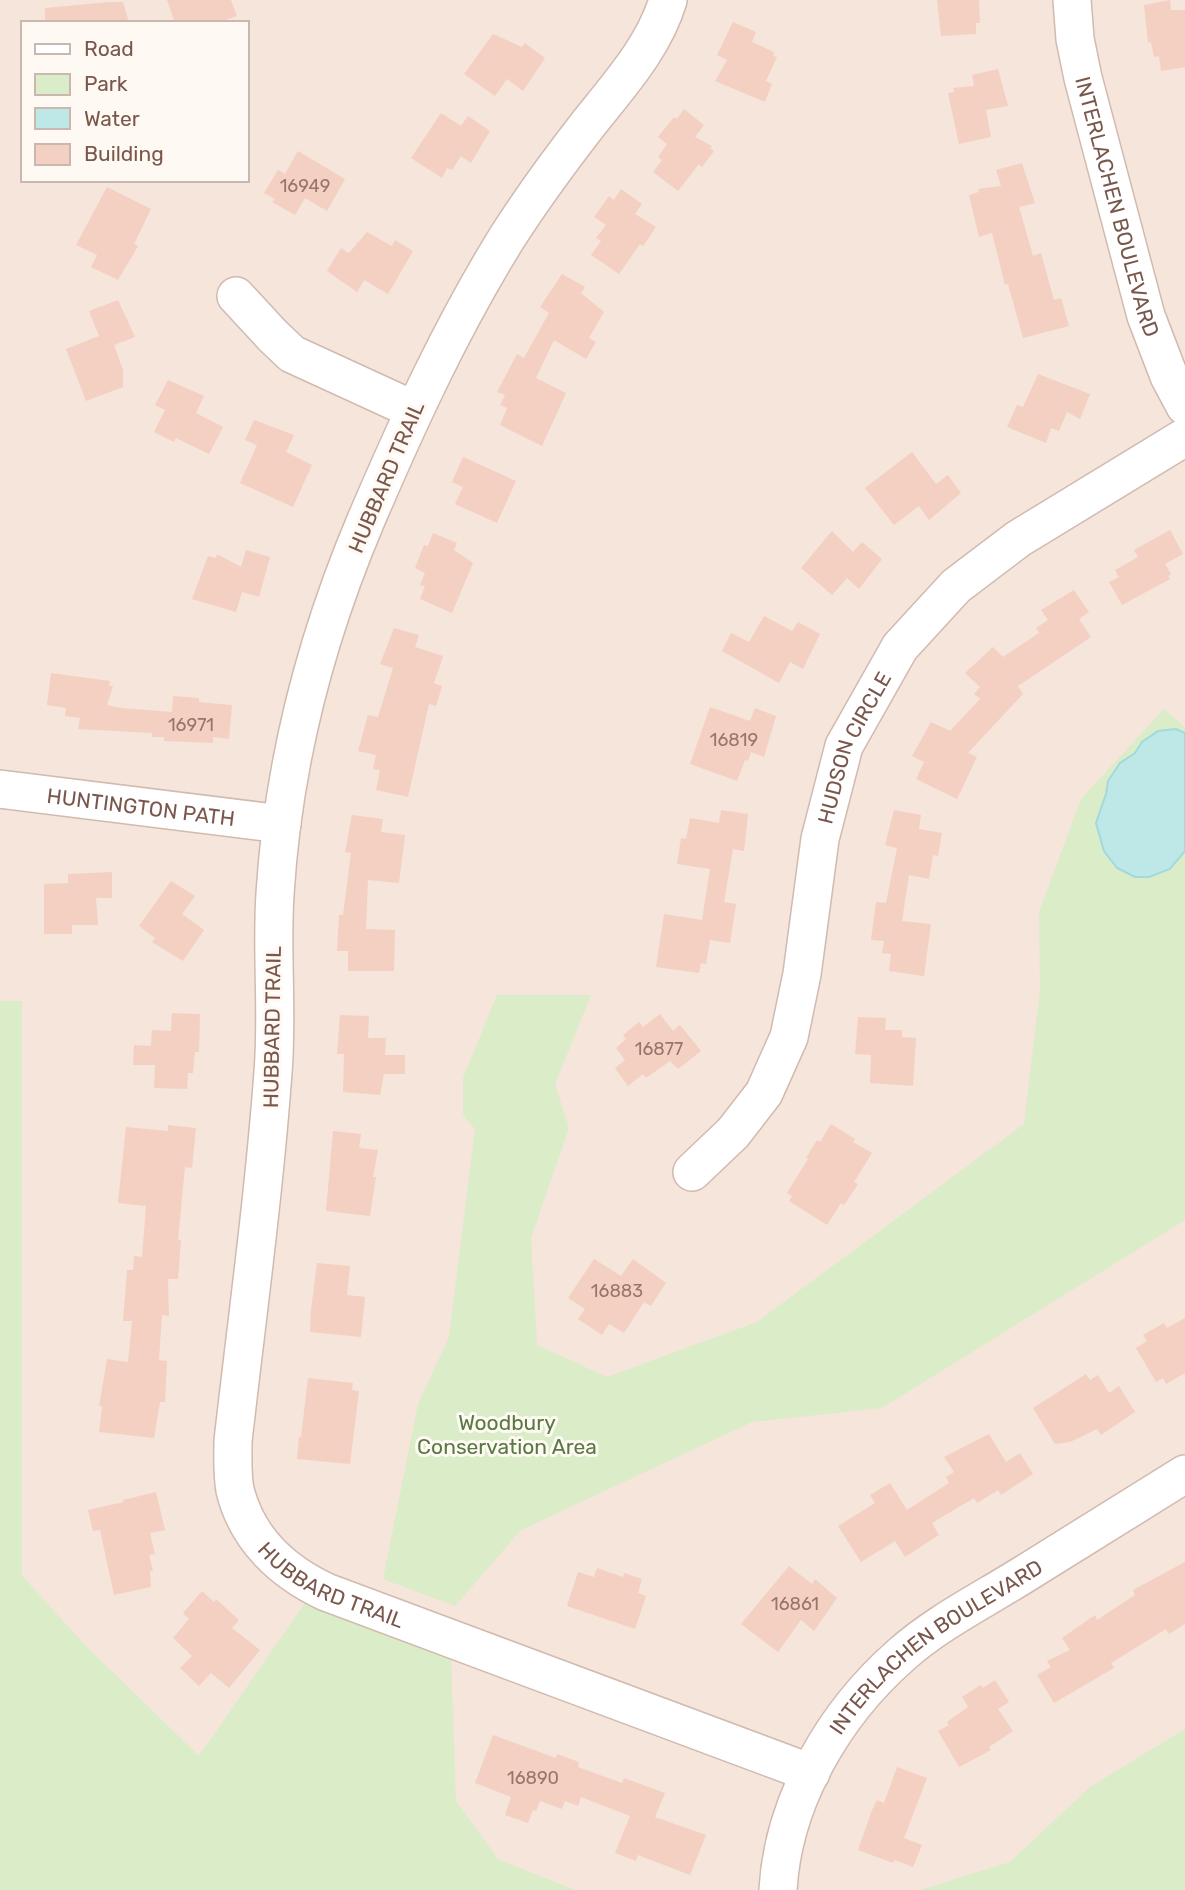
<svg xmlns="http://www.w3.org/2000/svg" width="1185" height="1890" font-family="Rubik,sans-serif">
  <rect width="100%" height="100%" fill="#fdf4ec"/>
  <path fill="#f5e5da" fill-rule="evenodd" d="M0,0h1185v1890h-1163v-889h-22zM23,23h224v157h-224z"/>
  <g fill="#dbecc8">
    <path d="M1164,709l21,18v493l-303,188 -130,14 -231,108 -66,76 -72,-27 35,-175 31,-67 26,-208 -12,-14v-37l34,-83h94l-36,89 14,44 -38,110 6,107 70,32 150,-55 267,-198 16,-135 -1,-77 42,-113z"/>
    <path d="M0,1001h22v575l64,70 113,110 108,-156 144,59 5,142 42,58 77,31h-575z"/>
    <path d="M1185,1729v161h-265l90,-28 80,-75z"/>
  </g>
  <path fill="#bee8e8" stroke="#a4d9db" stroke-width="2" d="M1176,729l9,4v118l-15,18 -21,8h-14l-18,-9 -13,-17 -8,-28 10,-29 2,-13 12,-18 15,-10 7,-11 16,-11z"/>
  <g fill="#f4d0c2">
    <path d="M167,0h64l6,16 -19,7h-43z"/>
    <path d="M937,0h42l1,23h-4v11l-35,2z"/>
    <path d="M1170,0l1,10h14v57l-24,4 -2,-15 -5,1 -3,-15 -3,1 -4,-38z"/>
    <path d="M110,2h13l6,21h-84v-15z"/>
    <path d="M733,22l23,10 -4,10 22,10 -1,4 4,1 -11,24 6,3 -7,18 -50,-21 12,-21 -10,-5z"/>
    <path d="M493,34l29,13 3,-4 20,15 -22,33 -16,-12 -12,17 -31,-22z"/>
    <path d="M998,69l10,37 -22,4 5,27 -32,7 -11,-51 6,-1 -1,-4 21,-2 -2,-11z"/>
    <path d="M684,109l20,16 -9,12 17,9 -2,2 4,3 -12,16 -3,-3 -21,27 -25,-19 9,-12 -4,-3 9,-13 -9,-7 16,-20 3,2z"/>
    <path d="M441,113l20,13 7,-10 22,15 -19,32 -10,-7 -9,14 -5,-2 -5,10 -31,-20z"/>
    <path d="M298,151l47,28 -18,32 -22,-13 -10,17 -23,-13 3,-3 -11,-6 14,-23 7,4z"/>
    <path d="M1022,163l13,40 -16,4 14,49 8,-3 13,47 7,-2 8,28 -46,12 -15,-54 -3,1 -13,-52 -13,4 -10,-42 10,-3 -1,-3 23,-3 -5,-16z"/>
    <path d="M107,187l44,22 -17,35 4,2 -20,34 -27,-13 6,-12 -21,-10z"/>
    <path d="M621,189l21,15 -7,10 21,13 -13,19 -3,-2 -21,30 -28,-19 10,-14 -5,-3 10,-13 -12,-8 15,-21 5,4z"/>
    <path d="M367,232l25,14 3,-6 18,11 -25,43 -24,-14 -7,12 -30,-21 14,-23 8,5z"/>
    <path d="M562,274l23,13 -4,6 23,19 -15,26 7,4 -10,17 -32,-19 -18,38 30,15 -24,53 -42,-21 7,-17 -7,-3 5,-10 -8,-3 20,-38 7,4 25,-45 -9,-6z"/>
    <path d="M118,300l17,37 -21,8 9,25v17l-37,14 -20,-52 33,-13 -10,-25z"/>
    <path d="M1038,374l52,20 -10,25 -13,-7 -8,19 -8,-3 -5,15 -39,-16 10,-22 6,2z"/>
    <path d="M168,380l36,16 -8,17 27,14 -14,27 -33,-16 -2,4 -20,-10 11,-22 -10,-5z"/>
    <path d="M254,420l40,15 -8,17 26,13 -19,42 -53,-24 17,-38 -12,-5z"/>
    <path d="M912,452l24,32 12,-9 13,18 -32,27 -10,-14 -25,19 -29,-37z"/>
    <path d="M463,457l53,24 -19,42 -42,-19 8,-17 -11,-5z"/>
    <path d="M1170,530l13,24 -18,10 6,10 -3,2 2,3 -48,26 -13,-23 10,-5 -4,-7 23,-13 -4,-7z"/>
    <path d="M832,531l21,21 9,-10 20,17 -23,30 -12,-11 -15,17 -31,-27z"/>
    <path d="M433,533l24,10 -3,7 19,13 -21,50 -32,-14 5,-13 -5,-1 5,-12 -10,-5 9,-23 4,1z"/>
    <path d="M246,550l24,7 -11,40 -17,-5 -6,20 -44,-13 16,-43 8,2 1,-4 24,13z"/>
    <path d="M1074,590l15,22 -10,7 12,18 -73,49 5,8 -55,59 9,4 -20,42 -41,-20 8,-17 -12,-6 19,-34 19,9 30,-32 -6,-5 6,-7 -15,-14 28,-26 10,10 36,-24 -3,-5 12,-8 -7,-10z"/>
    <path d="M764,616l28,15 6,-9 22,12 -17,35 -13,-7 -11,21 -57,-32 9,-18 18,9z"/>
    <path d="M394,628l25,7 -4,12 28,9 -9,27 8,3 -6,20 -7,-2 -21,93 -32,-7 4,-20 -7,-1 3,-14 -18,-4 10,-36 10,2 15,-49 -13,-4z"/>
    <path d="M51,673l59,8 -1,5h4l-6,19 14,3 51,4 1,-16 26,2v4l33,3 -3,34 -16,-2v6l-49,-2v-4h-12v-4l-74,-4 2,-11 -15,-2 1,-8 -19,-3z"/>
    <path d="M710,707l40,14 5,-13 21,8 -12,41 -13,-5 -3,9 -3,-1 -8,21 -47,-17z"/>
    <path d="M721,810l27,4 -4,37 -11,-2 -9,53 12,2 -6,39 -20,-3 -4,24 -5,-1 -2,10 -43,-6 8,-53 38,6 8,-51 -33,-5 4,-26 5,1 4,-21 29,5z"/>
    <path d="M894,810l27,5 -2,14 23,4 -4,23 -5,-1 -4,24 -20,-4 -7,46 29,3 -7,52 -35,-5 2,-17 -9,-1 2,-12 -13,-1 5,-38 10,1 11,-55 -12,-3z"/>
    <path d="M352,815l31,4 -2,13 24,3 -6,48 -31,-3 -2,49 29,1 -1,41h-46v-20h-11l2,-36h4l8,-62 -6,-1z"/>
    <path d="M112,872v26h-16l2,27h-26v9h-28v-50l24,-1v-9z"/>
    <path d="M171,881l24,15 -13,18 22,16 -21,31 -31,-19 3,-4 -16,-12z"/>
    <path d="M172,1013l28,1 -1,38h-4l-2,21h-5l-1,16 -33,-1 1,-23h-22l1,-20 17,1 1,-16 19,1z"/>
    <path d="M660,1014l13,17 7,-6 21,26 -23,18 -8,-8 -24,17 -3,-4 -15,12 -13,-18 10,-8 -9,-12 10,-9 -3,-4 16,-13 4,5z"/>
    <path d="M340,1015l29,1 -1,22h18l-1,17h20v19h-21l-4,21 -37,-3 1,-38h-7z"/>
    <path d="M858,1017l28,1 -1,12h17v7l14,1 -3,48 -43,-3 1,-28 -16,-1z"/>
    <path d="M831,1124l24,15 -2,3 19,11 -18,29 4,2 -14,21 -3,-2 -14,22 -38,-24 3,-5 -5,-3 21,-34 -2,-1 11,-18 3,2z"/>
    <path d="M168,1125l28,3 -4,40 -7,-1 -7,73h3l-3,39h-10l1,37 -7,-1 -3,45 8,1 -2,41h-5l-6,36 -55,-6 3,-26h-3l8,-47 21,3 4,-41h-9l4,-51h6l1,-14 8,1 4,-51 -28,-3 8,-76 42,4z"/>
    <path d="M333,1131l28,3 -2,14 19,2 -5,27h3l-6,39 -44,-5z"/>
    <path d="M594,1259l27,17 12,-17 33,24 -15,23 -7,-4 -20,31 -15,-9 -7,11 -24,-16 7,-10 -17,-11z"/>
    <path d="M317,1263l33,3 -3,29 18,2 -4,40 -51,-5 1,-22z"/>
    <path d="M1185,1318v55l-19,11 -3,-6 -7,4 -20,-34 11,-7 -4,-6 21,-12 3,5z"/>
    <path d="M1086,1374l4,6 8,-5 11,18 10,-7 16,26 -34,23 -4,-6 -27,13 -15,2 -22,-36z"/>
    <path d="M308,1378l45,5 -1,7 7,1 -9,73 -53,-5 2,-22h2z"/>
    <path d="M989,1434l17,28 14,-9 13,21 -32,21 -3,-5 -21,13 -3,-5 -42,25 7,12 -34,22 -10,-16 -34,21 -23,-36 37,-23 -5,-8 20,-12 17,27 42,-27 -3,-6 8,-5 -10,-15z"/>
    <path d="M156,1492l9,38 -15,3 5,21 -6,1 4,16h-3l1,16 -37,8 -14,-65 -7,1 -5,-21 36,-8 -1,-2z"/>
    <path d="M1185,1562v62l-16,10 -3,-5 -55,34 3,5 -60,35 -17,-28 14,-8 -4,-6 23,-11 -8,-12 33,-23 2,5 38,-25 -2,-5z"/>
    <path d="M789,1566l23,18 3,-5 22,19 -23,33 -13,-11 -23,32 -37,-28z"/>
    <path d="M597,1568l26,9 1,-4 18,6 -4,14 8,3 -11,33 -68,-23 11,-34 16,5z"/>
    <path d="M202,1591l12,11 2,-3 23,21 -7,8 28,22 -31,38 -18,-15 -12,13 -19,-18 12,-12 -19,-18 16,-19 -6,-6z"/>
    <path d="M995,1680l14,22 -11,7 15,22 -24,16 2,3 -32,17 -21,-36 11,-6 -2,-3 21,-15 -6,-10 19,-12 2,3z"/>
    <path d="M493,1735l63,23 1,-4 22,8 -1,5 44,16 2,-5 41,15 -10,24 51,18 -16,40 -52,-20 -2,6 -21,-8 15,-37 -49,-19 -3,9 -13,-5 -3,8 -22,-8 -4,10 -3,-1 -5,13 -23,-8 6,-18 -36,-14z"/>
    <path d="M897,1767l30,11 -23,60 18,7 -9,22 -18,-7 -2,3 -35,-13 14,-40 5,-10 7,3z"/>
  </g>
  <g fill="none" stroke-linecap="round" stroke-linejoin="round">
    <g stroke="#d1bab0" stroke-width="40">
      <g id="minor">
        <path id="s1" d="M668,0c-14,47 -49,85 -79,123 -28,36 -56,74 -81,113 -56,90 -100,186 -142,284 -50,118 -83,245 -91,374 -4,59 3,118 -2,178 -9,123 -26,246 -40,369 0,16 -1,34 2,49 12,49 48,82 91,102l485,181"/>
        <path id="s2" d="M1072,0l3,39 8,39 63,238 23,60 16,30"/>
        <path d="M236,296l37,40 19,18 122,56"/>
        <path id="s3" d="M0,789l282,35"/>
        <path id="s4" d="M692,1172l41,-39 31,-40 25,-56 13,-63 18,-135 24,-93 56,-99 56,-61 62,-47 167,-102"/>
        <path id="s5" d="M778,1890c5,-90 57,-177 123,-235 37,-33 84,-56 125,-82 53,-33 106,-66 159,-99"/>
      </g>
    </g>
    <use href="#minor" stroke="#fff" stroke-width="37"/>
  </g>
  <g text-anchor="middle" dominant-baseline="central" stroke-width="6" stroke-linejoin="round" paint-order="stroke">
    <g font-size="18" fill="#98756a">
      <text x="305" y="186">16949</text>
      <text x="191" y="725">16971</text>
      <text x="734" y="740">16819</text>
      <text x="659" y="1049">16877</text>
      <text x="617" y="1291">16883</text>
      <text x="795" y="1604">16861</text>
      <text x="533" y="1778">16890</text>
    </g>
    <g font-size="21" fill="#7a574c" stroke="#fff9f3">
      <text stroke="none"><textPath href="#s2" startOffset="212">INTERLACHEN BOULEVARD</textPath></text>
      <text transform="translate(386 477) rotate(-67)">HUBBARD TRAIL</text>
      <text stroke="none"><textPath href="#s4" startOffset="467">HUDSON CIRCLE</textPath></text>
      <text stroke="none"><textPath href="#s3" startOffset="142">HUNTINGTON PATH</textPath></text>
      <text transform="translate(272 1027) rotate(-89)">HUBBARD TRAIL</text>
      <text stroke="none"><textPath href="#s1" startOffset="1732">HUBBARD TRAIL</textPath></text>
      <text stroke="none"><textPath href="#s5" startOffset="304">INTERLACHEN BOULEVARD</textPath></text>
    </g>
    <g font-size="21" fill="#587a41" stroke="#fff9f3">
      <text x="507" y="1422">Woodbury<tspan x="507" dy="24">Conservation Area</tspan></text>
    </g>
  </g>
  <rect x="21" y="21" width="228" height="161" fill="#fff9f3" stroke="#cab8b0" stroke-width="2"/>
  <rect x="35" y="44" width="35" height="10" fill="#ffffff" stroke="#cab8b0" stroke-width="2"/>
  <text x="84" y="56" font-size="21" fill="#7a574c">Road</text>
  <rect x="35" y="74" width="35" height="21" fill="#dbecc8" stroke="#cab8b0" stroke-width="2"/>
  <text x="84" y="91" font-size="21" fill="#7a574c">Park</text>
  <rect x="35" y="108" width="35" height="21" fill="#bee8e8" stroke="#cab8b0" stroke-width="2"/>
  <text x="84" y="126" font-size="21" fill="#7a574c">Water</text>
  <rect x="35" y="144" width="35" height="21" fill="#f4d0c2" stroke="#cab8b0" stroke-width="2"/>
  <text x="84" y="161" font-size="21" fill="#7a574c">Building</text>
</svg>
